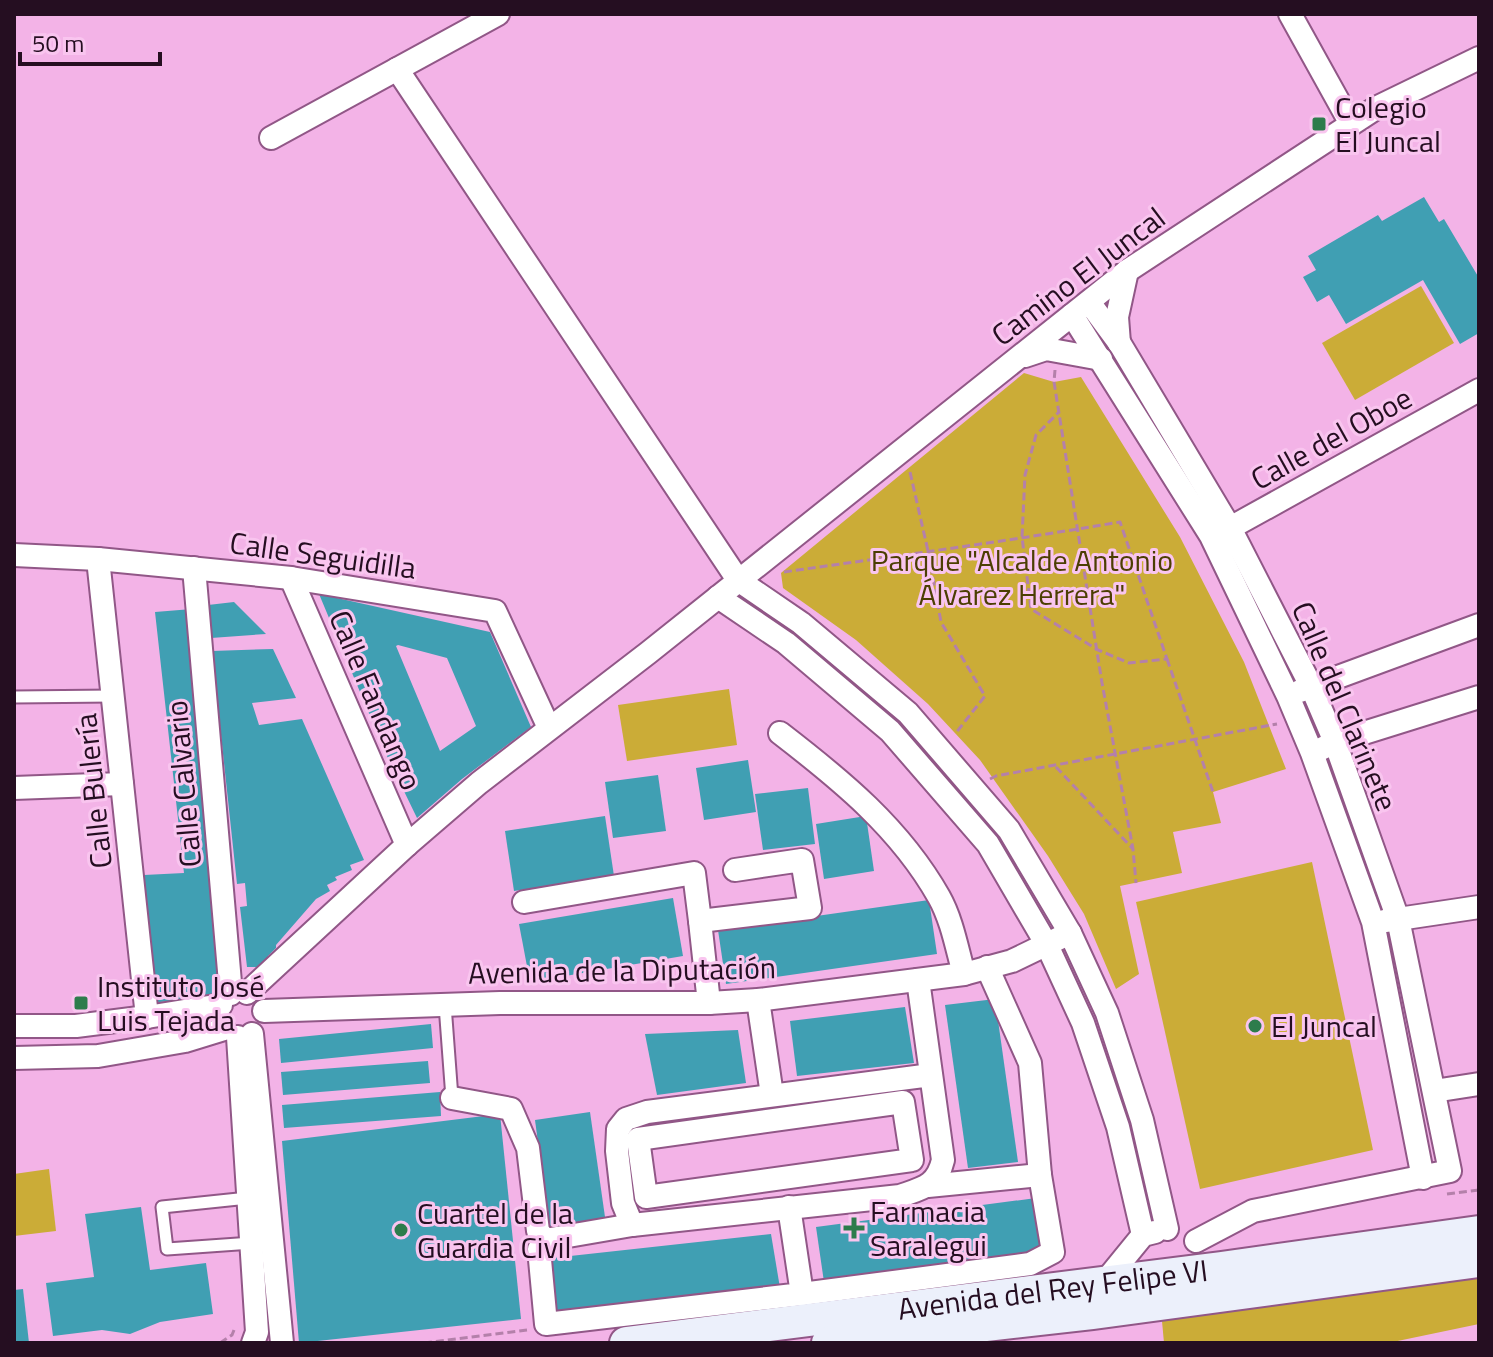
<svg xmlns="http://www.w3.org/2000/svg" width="1493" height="1357" font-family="'Titillium Web',sans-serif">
  <rect width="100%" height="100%" fill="#f3b3e7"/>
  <g fill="#cbac37">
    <path d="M1421,286l33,57 -99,57 -33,-57z"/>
    <path d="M1024,373l30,9 27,-5 99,160 64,125 42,107 -73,23 8,31 -48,9 9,41 -62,13 19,88 -23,15 -32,-75 -36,-58 -68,-96 -52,-56 -72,-64 -73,-52 -2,-15z"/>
    <path d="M729,689l8,56 -110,16 -9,-56z"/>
    <path d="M1312,862l61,288 -173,39 -64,-287z"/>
    <path d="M49,1169l7,62 -42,5v-62z"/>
    <path d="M1479,1276v48l-91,19h-224l-2,-22z"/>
  </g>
  <g fill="#409fb3" fill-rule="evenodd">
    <path d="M1424,197l15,25 5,-3 35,59v55l-19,11 -37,-64 -77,44 -17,-29 -12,7 -14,-25 13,-7 -8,-14 70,-41 4,6z"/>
    <path d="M319,594l171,38 41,95 -69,52 -45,39 -31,-64zM398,645l49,13 29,68 -36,25 -44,-105z"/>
    <path d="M234,602l32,32 -55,4 -3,-33z"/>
    <path d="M192,609l33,386 -74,8 -7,-128 40,-2 -29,-261z"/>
    <path d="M273,649l23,49 -44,5 7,22 43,-6 62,141 -14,5 2,5 -17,7 2,3 -10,5 3,6 -14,8 -40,46v3l-8,8 -1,5h-4l-2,6h-14l-7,-60 7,-1 -2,-23 -8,1 -25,-233z"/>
    <path d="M748,760l8,52 -52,8 -8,-52z"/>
    <path d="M658,775l8,56 -53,7 -8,-56z"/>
    <path d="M808,788l7,56 -52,6 -8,-56z"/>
    <path d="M605,816l9,60 -100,15 -9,-60z"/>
    <path d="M866,816l8,55 -50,8 -8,-55z"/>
    <path d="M673,898l10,58 -153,26 -11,-58z"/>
    <path d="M929,900l8,54 -211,30 -8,-54z"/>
    <path d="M995,999l23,163 -50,6 -23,-163z"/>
    <path d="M905,1007l9,56 -117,13 -7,-55z"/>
    <path d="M431,1024l2,24 -152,15 -2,-24z"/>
    <path d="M738,1030l8,53 -89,12 -12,-61z"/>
    <path d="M428,1061l2,22 -147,12 -2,-23z"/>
    <path d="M440,1092l1,24 -157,12 -2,-23z"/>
    <path d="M590,1112l16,112 -56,9 -15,-113z"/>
    <path d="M500,1114l21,205 -222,24 -17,-202z"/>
    <path d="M1036,1198l8,57 -220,27 -8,-55z"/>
    <path d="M141,1207l9,63 56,-7 7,51 -53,8 -30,12 -28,-4 -49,6 -7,-53 48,-6 -9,-63z"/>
    <path d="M771,1234l9,54 -223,27 -5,-57z"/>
    <path d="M23,1289l6,54h-15v-53z"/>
  </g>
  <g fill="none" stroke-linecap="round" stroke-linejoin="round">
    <g stroke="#915787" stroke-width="15">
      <g id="lane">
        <path d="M14,697l99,-1"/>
        <path d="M445,1005l7,93"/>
        <path d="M248,1198l-86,9 5,42 85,-6"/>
      </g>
    </g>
    <g stroke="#915787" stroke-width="26">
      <g id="street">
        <path d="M1290,14l61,110"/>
        <path d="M397,69l341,511 63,43 107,90 101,117 61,103 37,80 35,107 25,109"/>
        <path d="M271,138l227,-124"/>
        <path d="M1089,302l31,42 110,184 81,158 24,56 63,177 52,252 -197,40 -57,30"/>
        <path d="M1072,315l139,221 77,160 24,57 61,169 50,256"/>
        <path d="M1119,343l-2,-26 10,-46"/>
        <path d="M1025,356l21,-7 55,10"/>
        <path d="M1217,533l13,-5 249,-138"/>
        <path d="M14,555l84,4 193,19 204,33 54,117"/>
        <path d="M98,559l49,458"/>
        <path d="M194,568l37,426"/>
        <path d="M291,578l116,267"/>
        <path d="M718,597l68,46 104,88 98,113 59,101 36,78 35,104 25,108"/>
        <path d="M1300,691l179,-66"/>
        <path d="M780,733c61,47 120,95 159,164 13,23 18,52 25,77"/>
        <path d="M1321,749l14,-7 144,-45"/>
        <path d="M14,788l108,-4"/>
        <path d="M524,902l170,-29 6,48"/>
        <path d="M1385,921l94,-14"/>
        <path d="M918,980l25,180c-6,26 -20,28 -43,36l-268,29 -9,-22 -6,-52 1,-22 8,-10 21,-7 284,-37"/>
        <path d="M247,993l160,-148 72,-62 169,-130 479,-382 249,-163 103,-50"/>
        <path d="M758,1000l14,95"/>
        <path d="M709,1003l-9,-82 110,-13 -8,-48 -67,10"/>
        <path d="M264,1011l236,-8h209l49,-3 206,-26 48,-13 58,-28"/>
        <path d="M14,1026h62l71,-9 74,-12"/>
        <path d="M252,1034l30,309"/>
        <path d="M238,1037l19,295 -4,11"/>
        <path d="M14,1058l84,-2 87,-15 39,-12"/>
        <path d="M1434,1091l45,-7"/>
        <path d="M452,1098l59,11 17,39 10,83 7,9 87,-15"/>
        <path d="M903,1102l9,58 -266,37 -8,-58z"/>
        <path d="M928,1186l112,-11"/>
        <path d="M545,1240l-6,9 7,75 256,-30 -13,-87"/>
        <path d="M1103,1284l40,-49 12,-3"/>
        <path d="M802,1294l228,-30 23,-12 -13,-77 -10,-112 -43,-96"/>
      </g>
    </g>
    <g stroke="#915787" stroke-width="36">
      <g id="secondary">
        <path id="s1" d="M626,1343l595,-75 258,-36"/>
        <path d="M828,1343l264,-30 387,-52"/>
      </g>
    </g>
    <g stroke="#b480aa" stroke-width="3" stroke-dasharray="8 4" stroke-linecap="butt">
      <path d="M1055,370l-1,12 48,301 31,166 3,34"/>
      <path d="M910,472l18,79 13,71 44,74 -30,38"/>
      <path d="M784,572c112,-16 225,-31 336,-50l47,137 -38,4 -31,-13 -67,-41 -9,-72 3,-62 11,-40 23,-23"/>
      <path d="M1167,659l46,133"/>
      <path d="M1056,767l77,82"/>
      <path d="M990,779l6,-3 281,-52"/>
      <path d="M1447,1194l32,-4"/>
      <path d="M220,1343l12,-8 2,-5"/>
      <path d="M424,1343l103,-13"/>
    </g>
    <use href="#lane" stroke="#fff" stroke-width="11"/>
    <use href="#street" stroke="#fff" stroke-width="22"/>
    <use href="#secondary" stroke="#ecf0fb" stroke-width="32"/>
  </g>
  <g fill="#2d7c4c" stroke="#f9c5ef" stroke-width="3">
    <rect x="1311" y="116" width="16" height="16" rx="4"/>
    <rect x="73" y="995" width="16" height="16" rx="4"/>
    <circle cx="1255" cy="1026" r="8"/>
    <path d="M850 1216h8v8h8v8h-8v8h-8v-8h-8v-8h8z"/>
    <circle cx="401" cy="1230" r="8"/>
  </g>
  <g text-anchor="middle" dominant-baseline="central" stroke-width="6" stroke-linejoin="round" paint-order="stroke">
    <g font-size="30" fill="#250e21" stroke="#f9c5ef" text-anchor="start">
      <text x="1335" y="107">Colegio<tspan x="1335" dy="34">El Juncal</tspan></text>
      <text x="97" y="986">Instituto José<tspan x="97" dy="34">Luis Tejada</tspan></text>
      <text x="1271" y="1026">El Juncal</text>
      <text x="870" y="1211">Farmacia<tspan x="870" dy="34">Saralegui</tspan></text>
      <text x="417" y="1213">Cuartel de la<tspan x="417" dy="34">Guardia Civil</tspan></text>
    </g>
    <g font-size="30" fill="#250e21" stroke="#f9c5ef">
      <text transform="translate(1078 276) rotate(-37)">Camino El Juncal</text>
      <text transform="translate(1331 438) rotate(-29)">Calle del Oboe</text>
      <text transform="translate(323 555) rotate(8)">Calle Seguidilla</text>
      <text transform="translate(376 700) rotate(67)">Calle Fandango</text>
      <text transform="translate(1345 706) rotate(67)">Calle del Clarinete</text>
      <text transform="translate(183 784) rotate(-95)">Calle Calvario</text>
      <text transform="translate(93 791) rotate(-96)">Calle Bulería</text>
      <text transform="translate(622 970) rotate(-1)">Avenida de la Diputación</text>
      <text stroke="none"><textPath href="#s1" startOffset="430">Avenida del Rey Felipe VI</textPath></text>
    </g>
    <g font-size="30" fill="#4c3e02" stroke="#f9c5ef">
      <text x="1022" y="560">Parque "Alcalde Antonio<tspan x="1022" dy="34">Álvarez Herrera"</tspan></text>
    </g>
  </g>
  <rect width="1493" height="1357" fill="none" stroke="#250e21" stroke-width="32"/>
  <path d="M20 52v12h140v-12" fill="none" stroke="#250e21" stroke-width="4"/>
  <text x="32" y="52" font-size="24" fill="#250e21" stroke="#f9c5ef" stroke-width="6" paint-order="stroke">50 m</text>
</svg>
